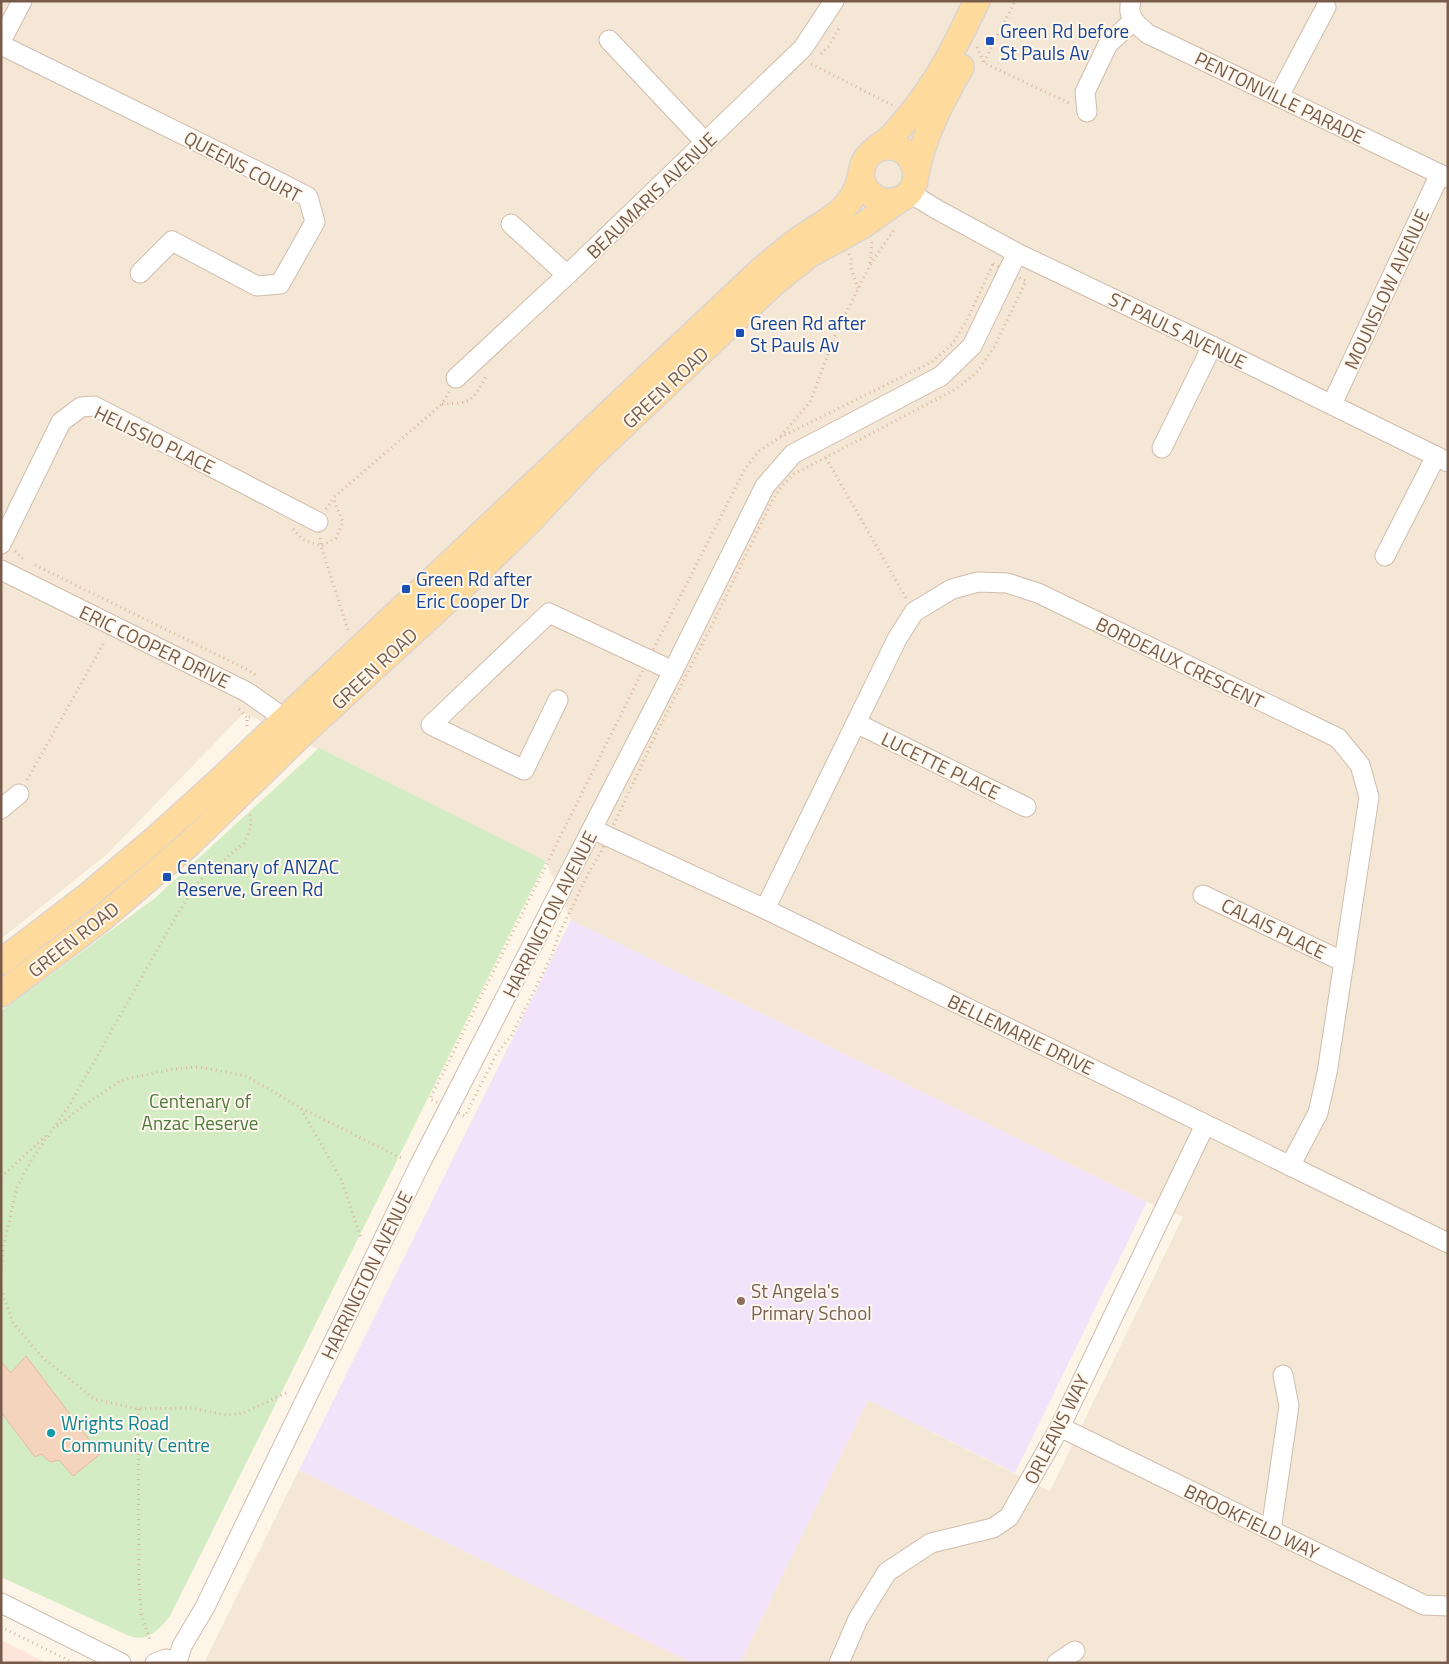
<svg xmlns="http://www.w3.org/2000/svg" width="1449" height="1664" font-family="'Titillium Web',sans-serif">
  <rect width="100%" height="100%" fill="#fdf5e7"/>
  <g fill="#f5e7d5">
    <path d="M1,1h1447v1662h-708l128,-263 182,91 133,-274 -36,-15 -576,-282 -25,-59 -302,-148 -138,142 -105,84z"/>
    <path d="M299,1470l393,193h-488z"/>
  </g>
  <path fill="#fee5da" d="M1,1640l46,23h-46z"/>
  <path fill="#f2e3fa" d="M571,920l576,282 -132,271 -147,-73 -128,263h-48l-393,-193z"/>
  <path fill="#d4ecc4" d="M319,748l227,113 -375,753c-6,10 -19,24 -32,24 -4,0 -8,-2 -12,-3l-126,-58v-566l154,-113z"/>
  <path fill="#f4d4bd" stroke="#e7ba9d" d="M26,1356l74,98 -27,22 -14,-16 -9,2 -9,-8 -6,3 -34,-45v-50l10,11z"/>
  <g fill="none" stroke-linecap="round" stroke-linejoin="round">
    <g stroke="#d0bcac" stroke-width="21">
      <g id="minor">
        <path d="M1131,1c-5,16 6,24 17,33l300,144"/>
        <path d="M609,40l96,102"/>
        <path d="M1,41l21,-40"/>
        <path d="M1,45l278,137 29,15 7,25 -35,62 -23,2 -85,-45 -32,32"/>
        <path d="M1279,96l47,-89"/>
        <path d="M1087,112l-2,-20 23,-48 24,-22"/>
        <path d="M910,193l26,16 81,44 195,93 236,116"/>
        <path d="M511,224l56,51"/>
        <path d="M456,378l111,-103 236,-227 31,-47"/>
        <path d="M1332,404l108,-230"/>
        <path d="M1162,448l50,-102"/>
        <path d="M1,544l60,-122 20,-15 13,-1 224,116"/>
        <path d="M1385,556l51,-100"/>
        <path d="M1,570l246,122 48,34"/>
        <path d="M558,700l-34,70 -93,-45 118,-112 124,58"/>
        <path d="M856,723l170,84"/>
        <path d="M1,809l18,-15"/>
        <path d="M592,829l173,80 683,334"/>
        <path d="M1203,895l141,67"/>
        <path d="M765,909l132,-270 17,-27 38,-23 26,-7 29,1 31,10 300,145 22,27 9,32 -42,276 -9,40 -28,53"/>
        <path d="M1060,1427l364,178 24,1"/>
        <path d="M1271,1530l18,-124 -6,-31"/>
        <path d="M1,1603l120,60"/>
        <path d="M177,1662l5,-16 23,-39 214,-441 254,-495 92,-185 28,-32 148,-78 31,-30 45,-93"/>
        <path d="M155,1663l11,-4 12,4"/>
        <path d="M839,1663l19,-44 29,-47 44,-29 62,-15 16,-11 51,-90 145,-302"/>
        <path d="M1057,1663l18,-12"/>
      </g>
    </g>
    <g stroke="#dcd4d0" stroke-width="28">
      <g id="major">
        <path d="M876,149c4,0 8,-2 11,-2 31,-3 40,46 10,53 -22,6 -41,-14 -34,-35 4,-14 23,-21 32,-32 15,-17 29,-35 41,-54 16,-25 28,-52 41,-78"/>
        <path d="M916,174c7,-39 26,-73 45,-107"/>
        <path d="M1,962l84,-64 69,-58 64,-58 543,-512c12,-10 24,-20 36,-29 28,-21 58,-29 64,-68"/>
        <path d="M1,994l99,-74 89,-76 114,-111 160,-147 65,-63 63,-67 183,-173 35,-28 53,-29 37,-26"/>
      </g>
    </g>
    <g stroke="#d9b7a0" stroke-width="3" stroke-dasharray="1 4" stroke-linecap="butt">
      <path d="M977,47l7,16 85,40"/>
      <path d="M821,54l8,-8 10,-18"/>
      <path d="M984,62l31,-61"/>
      <path d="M811,64l81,41"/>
      <path d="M849,254l2,5v9l7,20"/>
      <path d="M870,263l2,-21"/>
      <path d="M993,264l33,17 -32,66 -17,25 -21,17 -162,85 -13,13 -9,14 -62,128 -53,103 -56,120 -11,18 -31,64 -8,23 -25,50 -15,29 -14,17 -32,63 -35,-17 225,-453 90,-177 14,-18 20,-13 153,-76 21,-19 14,-23z"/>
      <path d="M442,404c32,-1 30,-3 45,-29"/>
      <path d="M781,436l29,-34 26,-69 34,-68 25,-37"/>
      <path d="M826,458l80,140"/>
      <path d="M326,509l7,-11 109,-94 7,-12"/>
      <path d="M293,529l9,10 19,7 15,-8 7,-16 -10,-24"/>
      <path d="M320,538l1,8 28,87"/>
      <path d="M15,551l9,9"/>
      <path d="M35,565l215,106 7,5"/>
      <path d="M239,709l8,9"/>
      <path d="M247,726v-8l6,-2"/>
      <path d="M27,780l78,-139"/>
      <path d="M301,1109l41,72 19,57"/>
      <path d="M57,1126l33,-25 32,-21 51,-11 26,-2 47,9 55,32 100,50"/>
      <path d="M1,1177l47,-43"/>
      <path d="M1,1271l3,-27 13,-57 15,-28 37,-53 109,-193 21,-32 45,-38 7,-17 -1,-13"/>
      <path d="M1,1289l12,34 28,33 53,43 44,10 54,-1 34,7 18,-2 44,-21"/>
      <path d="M138,1409l1,172 2,33 9,26"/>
      <path d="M1,1627l73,36"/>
    </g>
    <use href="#minor" stroke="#fff" stroke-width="19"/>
    <use href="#major" stroke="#fedb9d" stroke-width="25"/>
  </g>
  <g fill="#1a4fb4" stroke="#fff8ee" stroke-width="2">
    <rect x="985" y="36" width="10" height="10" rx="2.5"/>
    <rect x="735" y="328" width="10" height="10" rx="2.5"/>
    <rect x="401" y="584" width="10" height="10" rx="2.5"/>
    <rect x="162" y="872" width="10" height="10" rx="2.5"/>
  </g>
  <circle fill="#8d6e63" stroke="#fff8ee" stroke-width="2" cx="741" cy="1301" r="5"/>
  <circle fill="#0f9aa8" stroke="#fff8ee" stroke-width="2" cx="51" cy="1433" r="5"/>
  <g text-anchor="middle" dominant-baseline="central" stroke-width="4" stroke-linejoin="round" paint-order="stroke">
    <g font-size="19" fill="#164399" stroke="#fff8ee" text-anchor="start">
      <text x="1000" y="30">Green Rd before<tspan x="1000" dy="22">St Pauls Av</tspan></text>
      <text x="750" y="322">Green Rd after<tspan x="750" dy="22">St Pauls Av</tspan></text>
      <text x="416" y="578">Green Rd after<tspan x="416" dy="22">Eric Cooper Dr</tspan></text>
      <text x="177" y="866">Centenary of ANZAC<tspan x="177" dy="22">Reserve, Green Rd</tspan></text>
    </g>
    <g font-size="19" fill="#785b4a" stroke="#fff8ee">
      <text transform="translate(1280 97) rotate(26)">PENTONVILLE PARADE</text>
      <text transform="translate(243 166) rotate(28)">QUEENS COURT</text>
      <text transform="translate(651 195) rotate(-44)">BEAUMARIS AVENUE</text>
      <text transform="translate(1386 289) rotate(-65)">MOUNSLOW AVENUE</text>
      <text transform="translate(1178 330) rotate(26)">ST PAULS AVENUE</text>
      <text transform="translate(665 387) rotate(-43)">GREEN ROAD</text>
      <text transform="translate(155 439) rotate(26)">HELISSIO PLACE</text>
      <text transform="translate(155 646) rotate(26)">ERIC COOPER DRIVE</text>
      <text transform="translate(1180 662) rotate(26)">BORDEAUX CRESCENT</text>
      <text transform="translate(374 668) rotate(-43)">GREEN ROAD</text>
      <text transform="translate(941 765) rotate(26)">LUCETTE PLACE</text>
      <text transform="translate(549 914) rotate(-63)">HARRINGTON AVENUE</text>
      <text transform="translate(1274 928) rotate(26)">CALAIS PLACE</text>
      <text transform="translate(73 939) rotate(-38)">GREEN ROAD</text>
      <text transform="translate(1021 1034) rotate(26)">BELLEMARIE DRIVE</text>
      <text transform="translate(366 1275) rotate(-64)">HARRINGTON AVENUE</text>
      <text transform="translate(1056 1429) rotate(-63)">ORLEANS WAY</text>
      <text transform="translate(1252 1521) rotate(26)">BROOKFIELD WAY</text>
    </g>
    <g font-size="19" fill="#4f793e" stroke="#fff8ee">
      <text x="200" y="1100">Centenary of<tspan x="200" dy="22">Anzac Reserve</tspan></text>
    </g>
    <g font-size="19" fill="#785e54" stroke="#fff8ee" text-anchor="start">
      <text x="751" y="1290">St Angela's<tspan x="751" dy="22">Primary School</tspan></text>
    </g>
    <g font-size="19" fill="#0d838f" stroke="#fff8ee" text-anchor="start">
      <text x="61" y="1422">Wrights Road<tspan x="61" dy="22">Community Centre</tspan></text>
    </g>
  </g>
  <rect width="1449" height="1664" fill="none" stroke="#785b4a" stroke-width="5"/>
</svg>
